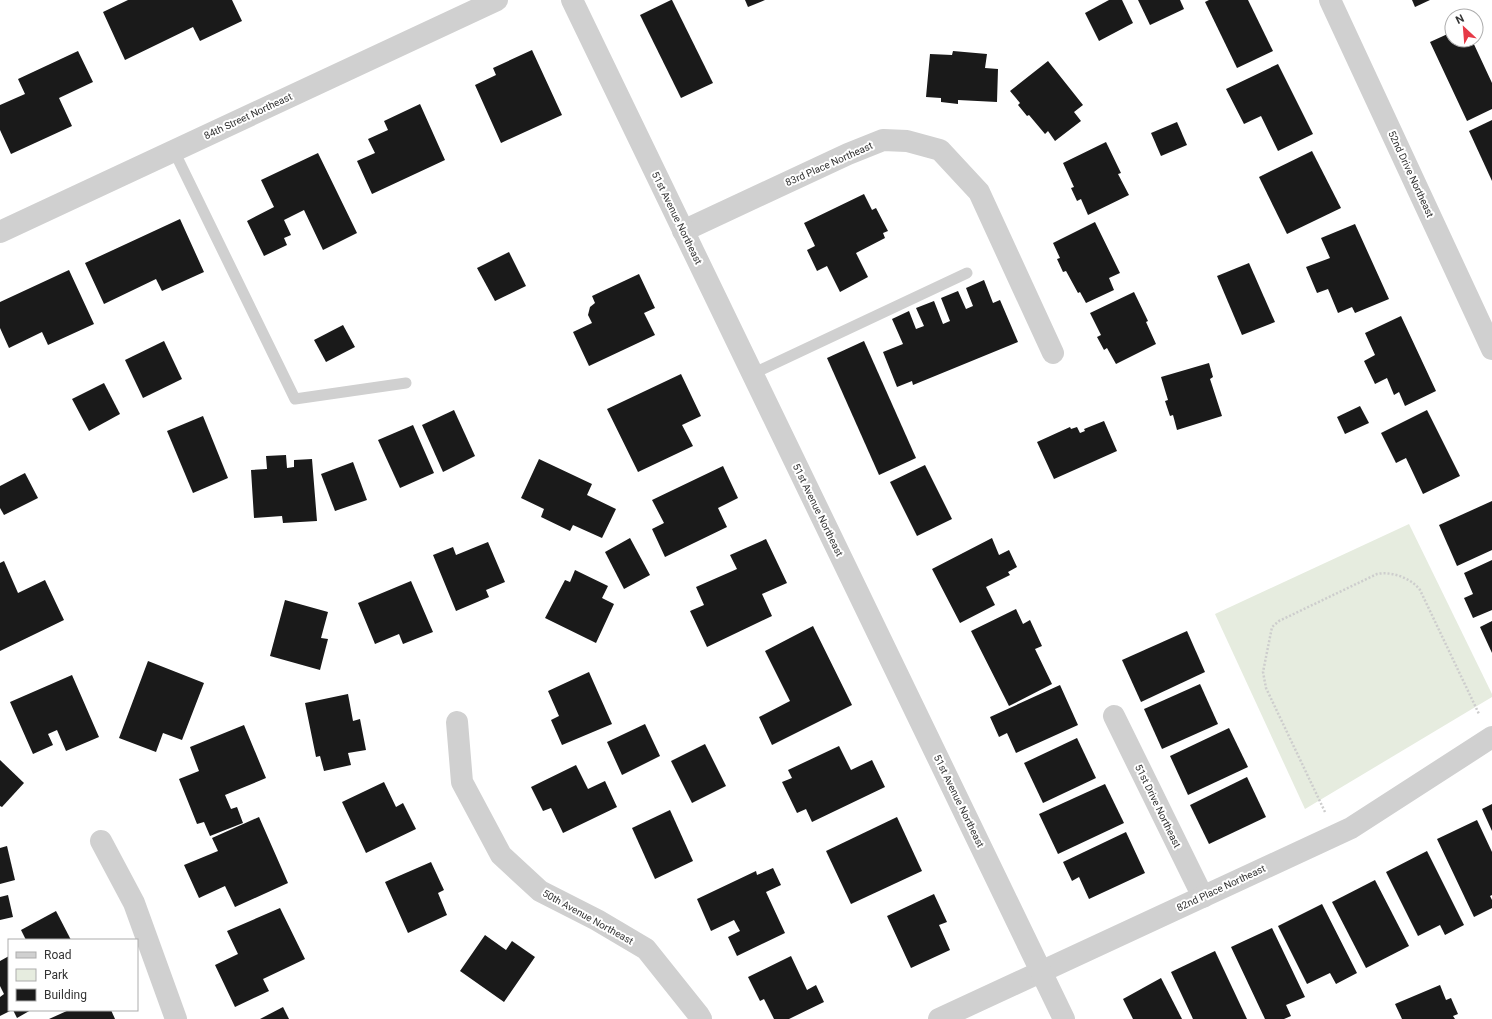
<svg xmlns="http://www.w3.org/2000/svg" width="1492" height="1019" font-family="Roboto,sans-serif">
  <rect width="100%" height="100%" fill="#fff"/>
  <path fill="#e6ecdf" d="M1409,524l83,170v3l-187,112 -90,-195z"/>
  <g fill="#1a1a1a">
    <path d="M128,0h104l10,21 -42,20 -7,-14 -68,33 -22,-48z"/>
    <path d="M671,0h1l41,83 -32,15 -41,-83z"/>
    <path d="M745,0h20l-17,7z"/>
    <path d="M1109,0h13l11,23 -34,18 -14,-28z"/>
    <path d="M1138,0h42l4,9 -34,16z"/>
    <path d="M1209,0h39l25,51 -36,17 -32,-66z"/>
    <path d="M1412,0h18l-15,7z"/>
    <path d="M1452,32v8h20l20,43v26l-25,12 -37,-79z"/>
    <path d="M532,50l30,65 -61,28 -26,-58 21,-10 -3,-7z"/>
    <path d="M78,51l15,31 -34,16 13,28 -61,28 -11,-24v-25l25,-11 -7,-15z"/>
    <path d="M953,51l34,3 -2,14 13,1 -1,33 -39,-2v4l-17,-2v-4l-15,-1 4,-43 22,1z"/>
    <path d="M1048,61l35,44 -9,7 7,9 -26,20 -7,-10 -3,3 -16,-19 -2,1 -9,-11 2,-2 -10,-12z"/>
    <path d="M1278,64l35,70 -35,17 -17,-35 -17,8 -18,-35z"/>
    <path d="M420,104l25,56 -73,34 -15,-33 18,-8 -7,-14 20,-9 -4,-9z"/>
    <path d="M1492,120v61l-23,-50z"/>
    <path d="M1177,122l10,23 -26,11 -10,-23z"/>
    <path d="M1106,142l15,31 -3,1 11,21 -41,20 -7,-16 -4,2 -6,-13 3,-1 -11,-24z"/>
    <path d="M1312,151l29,57 -54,26 -28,-57z"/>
    <path d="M318,153l39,80 -34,17 -19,-40 -20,10 7,15 -7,3 3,7 -23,11 -17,-35 27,-14 -13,-27z"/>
    <path d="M864,194l8,16 4,-2 12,23 -5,2 2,5 -29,15 12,24 -28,15 -13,-26 -10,5 -10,-21 8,-4 -11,-23z"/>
    <path d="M180,219l24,53 -42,19 -6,-12 -52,25 -19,-41z"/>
    <path d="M1095,222l25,51 -11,5 5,12 -28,13 -6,-11 -2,1 -12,-22 -3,1 -6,-13 3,-1 -7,-15z"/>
    <path d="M1355,224l34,75 -34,14 -3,-6 -14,6 -10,-24 -11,4 -11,-26 24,-9 -9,-20z"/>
    <path d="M509,252l17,34 -31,15 -18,-33z"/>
    <path d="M1249,263l26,59 -33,13 -25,-59z"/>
    <path d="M69,270l25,54 -46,21 -6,-13 -33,16 -9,-20v-26z"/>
    <path d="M639,274l16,34 -11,5 11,22 -66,31 -16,-34 19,-9 -4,-8 2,-8 5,-4 -3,-7z"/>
    <path d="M984,280l9,23 7,-3 18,42 -105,43 -1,-4 -15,6 -14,-35 20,-8 -11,-25 17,-8 7,18 8,-3 -8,-18 18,-7 9,23 7,-3 -9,-23 17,-7 8,18 7,-3 -7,-18z"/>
    <path d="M1134,292l14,29 -2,1 10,22 -40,20 -9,-16 -3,2 -7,-13 4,-2 -11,-22z"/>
    <path d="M1401,316l35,75 -31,15 -6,-14 -5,3 -7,-17 -12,6 -11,-23 11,-6 -10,-22z"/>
    <path d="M343,325l12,22 -29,15 -12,-22z"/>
    <path d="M164,341l18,38 -39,19 -18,-38z"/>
    <path d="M864,341l52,117 -37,17 -52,-117z"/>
    <path d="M1209,363l4,14 -3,2 12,37 -45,14 -4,-15 -3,1 -5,-15 3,-1 -7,-23z"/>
    <path d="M681,374l20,42 -19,9 11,21 -55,26 -31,-63z"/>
    <path d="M104,383l16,31 -31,17 -17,-32z"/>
    <path d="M1360,406l9,17 -24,11 -8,-17z"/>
    <path d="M454,410l21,46 -32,16 -21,-47z"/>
    <path d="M1427,410l33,66 -37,18 -17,-36 -10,5 -15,-30z"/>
    <path d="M203,416l25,62 -35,15 -26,-62z"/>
    <path d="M1104,421l13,30 -63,28 -17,-37 33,-15 1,2 6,-2 3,6 5,-2 -1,-2z"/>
    <path d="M413,425l21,48 -34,15 -22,-48z"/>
    <path d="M286,455l1,13 7,-1v-7l18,-1 5,62 -34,2 -1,-7 -28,2 -3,-48 16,-1 -1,-13z"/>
    <path d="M539,459l53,25 -5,11 29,14 -14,29 -29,-13 -3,6 -29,-14 3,-8 -23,-11z"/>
    <path d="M353,462l14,38 -32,11 -14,-37z"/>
    <path d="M925,465l27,54 -35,17 -27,-54z"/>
    <path d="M723,466l15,32 -20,10 9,19 -62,30 -13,-28 12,-6 -12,-23z"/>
    <path d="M25,473l13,25 -34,17 -4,-7v-22z"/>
    <path d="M1492,501v49l-35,16 -18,-41z"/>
    <path d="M630,538l20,37 -26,14 -19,-37z"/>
    <path d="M992,538l7,17 10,-5 8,17 -9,5 2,3 -24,12 9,18 -35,18 -28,-54z"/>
    <path d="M766,539l21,44 -25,11 10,22 -65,31 -17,-36 14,-6 -8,-18 41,-18 -7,-14z"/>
    <path d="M488,542l17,40 -19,8 3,7 -33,14 -23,-56 20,-8 3,8z"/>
    <path d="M1492,560v50l-19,8 -9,-20 9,-4 -9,-21z"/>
    <path d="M4,561l14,32 27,-13 19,40 -64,31v-88z"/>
    <path d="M575,570l33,16 -6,12 12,6 -18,39 -51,-25 20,-38 5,2z"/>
    <path d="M411,581l22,51 -30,12 -4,-10 -24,10 -17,-41z"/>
    <path d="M285,600l43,12 -7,26 7,1 -8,31 -50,-14z"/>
    <path d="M1016,609l7,15 7,-4 12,26 -7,3 17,35 -43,22 -38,-75z"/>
    <path d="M1492,621v32l-12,-26z"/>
    <path d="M813,626l39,79 -80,40 -13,-28 31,-16 -25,-50z"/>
    <path d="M1187,631l18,41 -64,30 -19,-42z"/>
    <path d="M148,661l56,22 -22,57 -19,-7 -7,19 -37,-14z"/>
    <path d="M589,672l23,52 -50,21 -11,-25 8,-4 -11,-25z"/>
    <path d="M72,675l27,62 -33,14 -9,-21 -9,4 5,11 -20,9 -23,-52z"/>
    <path d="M1200,684l18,40 -56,25 -18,-40z"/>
    <path d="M1060,685l18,40 -62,28 -9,-20 -8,4 -9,-20z"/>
    <path d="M348,694l5,27 7,-2 6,31 -18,3 3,12 -27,6 -4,-15 -4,1 -11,-54z"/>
    <path d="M645,724l15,32 -38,19 -15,-33z"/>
    <path d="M244,725l22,53 -41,17 6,14 6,-2 6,16 -33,13 -6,-14 -7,2 -18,-45 20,-8 -9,-24z"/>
    <path d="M1229,728l19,39 -60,28 -18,-39z"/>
    <path d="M1077,738l19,40 -53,25 -19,-40z"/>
    <path d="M705,744l21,42 -34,17 -21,-42z"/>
    <path d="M839,746l12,24 21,-10 13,27 -73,35 -6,-13 -9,4 -15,-31 10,-4 -4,-8z"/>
    <path d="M0,760l24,23 -22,24 -2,-1z"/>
    <path d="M576,765l12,24 17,-8 12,26 -54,26 -12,-25 -8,3 -12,-24z"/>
    <path d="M1247,777l19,40 -57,27 -19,-39z"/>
    <path d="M384,782l12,25 7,-4 13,26 -50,24 -24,-51z"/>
    <path d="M1105,784l19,39 -66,31 -19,-40z"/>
    <path d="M1492,804v27l-10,-22z"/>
    <path d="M670,810l23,51 -38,18 -23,-51z"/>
    <path d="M259,817l29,66 -53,24 -10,-21 -26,12 -15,-33 34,-14 -6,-13z"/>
    <path d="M897,817l25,54 -71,33 -25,-53z"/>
    <path d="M1477,820l15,32v43l-2,1 2,4v8l-18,9 -37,-78z"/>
    <path d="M1126,832l19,41 -56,26 -10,-22 -7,4 -9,-19z"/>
    <path d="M7,846l8,34 -15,4v-36z"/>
    <path d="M1427,851l37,74 -19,10 -5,-10 -22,11 -32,-64z"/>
    <path d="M431,862l13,28 -6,3 9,22 -39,18 -23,-51z"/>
    <path d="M773,868l8,17 -15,7 19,41 -48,23 -9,-19 12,-6 -6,-11 -23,11 -14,-32 59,-28 1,4z"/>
    <path d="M1375,880l34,66 -43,22 -34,-66z"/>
    <path d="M934,894l13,28 -8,3 11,25 -39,18 -24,-52z"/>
    <path d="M8,895l5,22 -13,3v-23z"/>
    <path d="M1322,904l35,69 -21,11 -6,-11 -23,11 -29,-58z"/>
    <path d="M280,908l25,51 -42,20 6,12 -34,16 -20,-42 23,-11 -11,-23z"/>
    <path d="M56,911l15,29h-45l-5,-10z"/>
    <path d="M1272,928l33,69 -19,8 5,11 -7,3h-19l-34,-72z"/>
    <path d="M485,935l21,15 6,-9 23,16 -31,45 -44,-31z"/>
    <path d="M1215,951l32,68h-54l-22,-47z"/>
    <path d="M9,956v54h3l-12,6v-19l4,-3 -4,-8v-25z"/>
    <path d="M791,956l16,34 9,-5 8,17 -35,17h-15l-10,-20 -4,2 -12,-24z"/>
    <path d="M1161,978l21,41h-49l-10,-20z"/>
    <path d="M1440,985l6,15 5,-2 7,16 -5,2 2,3h-53l-7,-15z"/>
    <path d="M283,1007l6,12h-29z"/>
    <path d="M13,1010h18l-14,8z"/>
    <path d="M69,1010h42l4,9h-66z"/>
  </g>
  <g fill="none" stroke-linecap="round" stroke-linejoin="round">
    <path stroke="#cdcdcd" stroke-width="2.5" stroke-dasharray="2 2" stroke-linecap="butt" d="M1325,812l-59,-124 -3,-16 9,-45 7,-6 98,-47c15,-3 34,4 43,16l59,124"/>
    <g stroke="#d0d0d0" stroke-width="11">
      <path d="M174,151l121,248 111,-16"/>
      <path d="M752,374l215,-101"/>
    </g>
    <g stroke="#d0d0d0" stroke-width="22">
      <path d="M1330,0l162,349"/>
      <path d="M683,231l165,-77 35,-14 24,1 33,9 39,42 74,161"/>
      <path d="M1114,716l89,181"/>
      <path d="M457,722l5,60 39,73 39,36 57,29 49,29 52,65 3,5"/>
      <path d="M101,841l33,62 42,116"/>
      <path d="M939,1019l412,-191 141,-91"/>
    </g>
    <g stroke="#d0d0d0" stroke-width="22">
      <path d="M572,0l492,1019"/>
      <path d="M0,232l497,-232"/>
    </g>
  </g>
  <g text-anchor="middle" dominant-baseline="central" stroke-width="4" stroke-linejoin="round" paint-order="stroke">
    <g font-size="10" fill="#333" stroke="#fff">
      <text transform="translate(248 116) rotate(-25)">84th Street Northeast</text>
      <text transform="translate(829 164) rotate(-24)">83rd Place Northeast</text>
      <text transform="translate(1411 174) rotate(65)">52nd Drive Northeast</text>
      <text transform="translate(677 218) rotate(64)">51st Avenue Northeast</text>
      <text transform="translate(818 510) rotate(64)">51st Avenue Northeast</text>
      <text transform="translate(959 801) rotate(64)">51st Avenue Northeast</text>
      <text transform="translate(1158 806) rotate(64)">51st Drive Northeast</text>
      <text transform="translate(1221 888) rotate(-25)">82nd Place Northeast</text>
      <text transform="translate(588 917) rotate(29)">50th Avenue Northeast</text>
    </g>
  </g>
  <rect x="8" y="939" width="130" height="72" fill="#ffffff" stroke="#adadad"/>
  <rect x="16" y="952" width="20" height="6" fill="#d0d0d0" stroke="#adadad"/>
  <text x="44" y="959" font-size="12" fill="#333333">Road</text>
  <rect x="16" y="969" width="20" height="12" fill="#e6ecdf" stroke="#adadad"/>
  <text x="44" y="979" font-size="12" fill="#333333">Park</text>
  <rect x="16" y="989" width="20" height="12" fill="#1a1a1a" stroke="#adadad"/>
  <text x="44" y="999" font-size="12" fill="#333333">Building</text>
  <g transform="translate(1464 28) rotate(334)"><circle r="19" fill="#ffffff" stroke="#adadad"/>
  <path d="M0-3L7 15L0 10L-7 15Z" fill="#e63946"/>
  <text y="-6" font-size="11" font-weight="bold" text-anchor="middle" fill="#333333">N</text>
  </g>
</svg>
